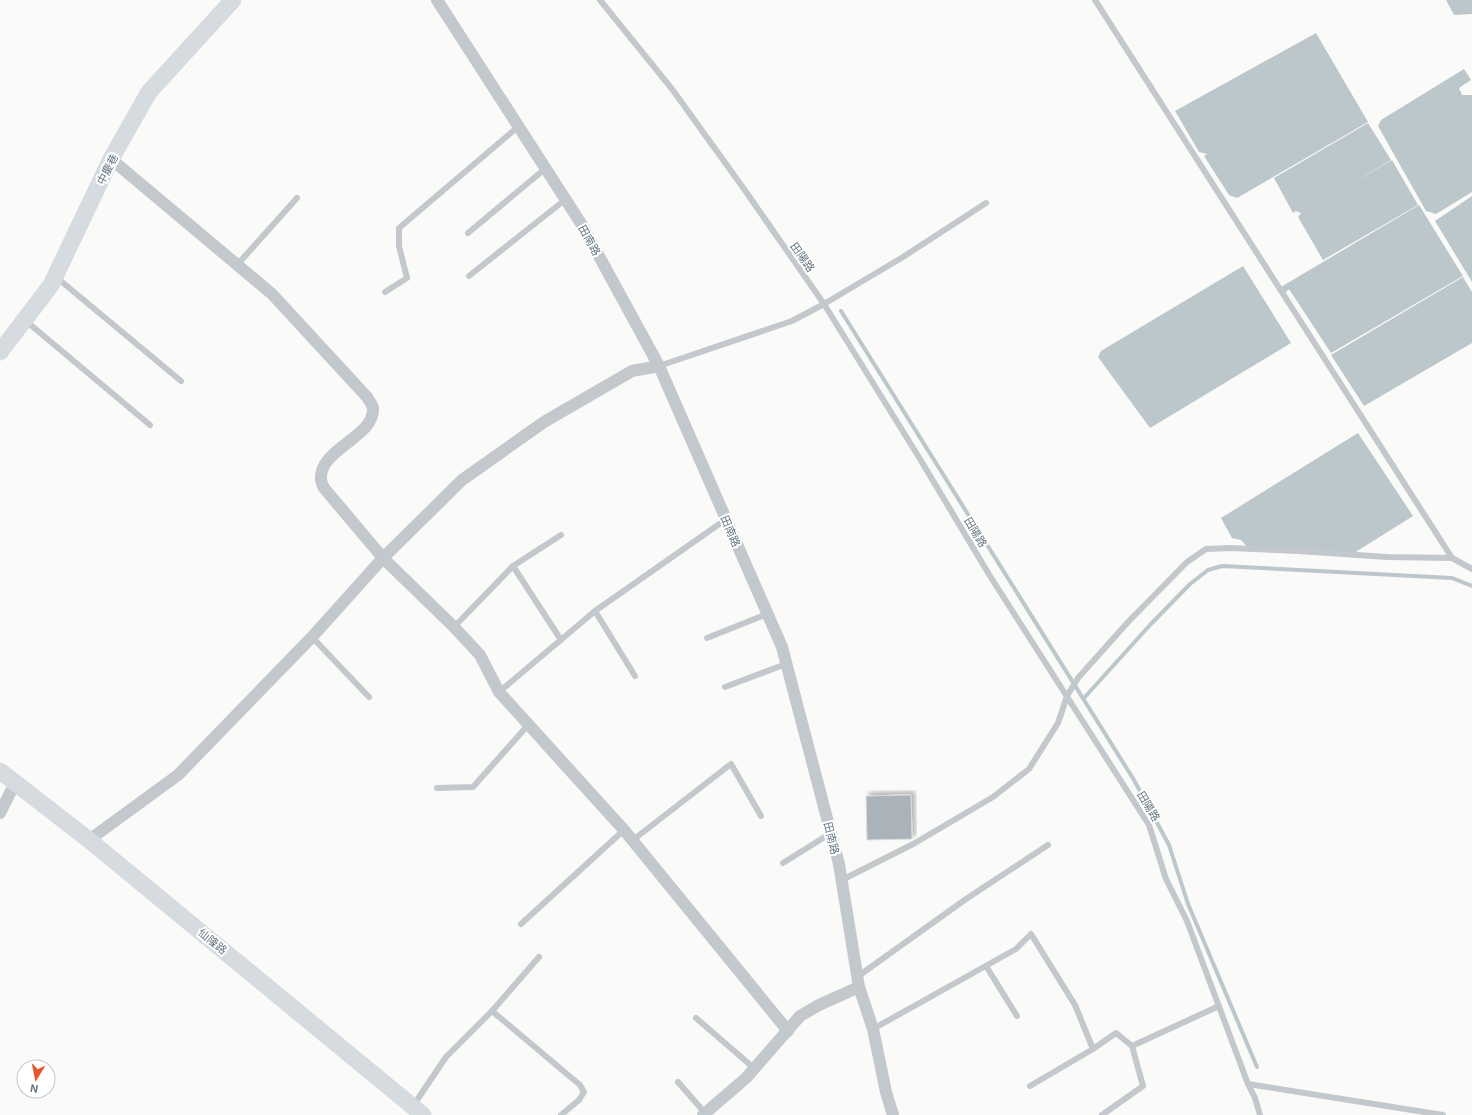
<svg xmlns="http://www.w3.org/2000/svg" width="1472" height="1115" font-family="'Exo 2','Noto Sans TC',sans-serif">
  <defs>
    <filter id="shadow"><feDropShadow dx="3.5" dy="-3.5" stdDeviation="2" flood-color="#0004"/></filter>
  </defs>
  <rect width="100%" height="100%" fill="#fafaf8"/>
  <g fill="#bbc7cb">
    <path d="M1446,0h26v14l-18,1z"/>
    <path d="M1316,33l52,89 -131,76 -8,-3 -25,-39 3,-2 -8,-2 -24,-41z"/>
    <path d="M1464,69l7,11 -12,8 3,7h10v97l-36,22 -10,-3 -48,-85 3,-6z"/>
    <path d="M1368,123l23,37 -46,27 47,-27 26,45 -95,55 -25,-43 3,-4 -5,-2 -3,2 -19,-35z"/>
    <path d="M1472,196v86l-37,-61z"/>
    <path d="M1419,205l44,71 -132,77 -42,-64 -4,4 -4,-6z"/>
    <path d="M1243,266l48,77 -141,85 -52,-71 3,-6z"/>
    <path d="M1463,277l9,15v51l-108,63 -33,-51z"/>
    <path d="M1358,433l55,83 -59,37 -106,-5 -7,-8 -9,-2 -11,-20z"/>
  </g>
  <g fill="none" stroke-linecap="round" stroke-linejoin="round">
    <g stroke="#bbc7cb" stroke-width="4">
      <path d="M841,311l293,469 35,65 19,59 69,163"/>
      <path d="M1084,698l66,-73 40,-41 18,-14 14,-4 230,12 20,8"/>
    </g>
  </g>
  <path fill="#aab3b9" stroke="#dcdcda" filter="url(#shadow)" d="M911,795l1,44 -45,1 -1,-44z"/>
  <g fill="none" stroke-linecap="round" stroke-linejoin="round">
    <g stroke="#c3c8cc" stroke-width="6">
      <path d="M600,0l72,89 72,100 80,115 96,155 70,117 159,249 17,54 21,42 61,163 7,14 5,17"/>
      <path d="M1095,0l357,558 20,11"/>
      <path d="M468,233l78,-65"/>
      <path d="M237,265l60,-67"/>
      <path d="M469,276l97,-77"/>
      <path d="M56,277l125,104"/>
      <path d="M385,292l22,-14 -8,-32v-18l120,-102"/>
      <path d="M26,321l124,104"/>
      <path d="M659,366l133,-45 32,-17 79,-47 83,-54"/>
      <path d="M513,566l48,74"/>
      <path d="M595,611l40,65"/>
      <path d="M454,627l59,-61 48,-31"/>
      <path d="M312,637l57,60"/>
      <path d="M707,638l60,-24"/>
      <path d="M725,687l61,-23"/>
      <path d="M499,692l96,-81 130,-91"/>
      <path d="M437,788l36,-1 56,-63"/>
      <path d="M633,840l98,-76 30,52"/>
      <path d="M783,863l48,-30"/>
      <path d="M842,880l73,-37 78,-46 36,-28 29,-46 9,-27 11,-18 50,-56 59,-60 19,-13 24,-1 68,3 89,6 65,1"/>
      <path d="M521,924l103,-94"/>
      <path d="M986,966l31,50"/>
      <path d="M857,977l109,-78 82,-54"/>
      <path d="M492,1011l88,74 4,7 -5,8 -18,15"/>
      <path d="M696,1018l59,51"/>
      <path d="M873,1029l143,-80 15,-15 44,71 18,44"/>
      <path d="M678,1082l27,31"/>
      <path d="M1248,1084l195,31"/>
      <path d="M1030,1086l63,-37 23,-16 16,13"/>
      <path d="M413,1106l33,-49 46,-46 47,-54"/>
      <path d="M1102,1115l41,-29 -11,-40 87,-40"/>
    </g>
    <g stroke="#c3c8cc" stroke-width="12">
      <path d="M437,0l145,225 77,141 123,281 57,217 20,123 14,42 13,63 7,23"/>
      <path d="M111,159l161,135 95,103c2,3 5,7 6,11 2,29 -54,41 -52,71 0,3 2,7 3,9l59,70 71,69 26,28 19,37 125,138 164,201"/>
      <path d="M0,813l15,-30"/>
      <path d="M89,840l89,-65 134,-138 71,-79 79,-78 82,-58 88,-51 27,-5"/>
      <path d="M703,1115l43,-37 54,-62 19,-11 40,-18"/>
    </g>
    <g stroke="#d6dbdf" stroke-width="17">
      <path d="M0,352l51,-67 60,-126 38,-67 84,-92"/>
      <path d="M0,771l89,69 334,275"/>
    </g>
  </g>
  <g text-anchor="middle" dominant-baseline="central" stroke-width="4" stroke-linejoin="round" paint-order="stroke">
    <g font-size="11" fill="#657683" stroke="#fff">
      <text transform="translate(107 169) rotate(-63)">中慶巷</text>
      <text transform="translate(590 240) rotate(61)">田南路</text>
      <text transform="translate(803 257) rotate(55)">田陽路</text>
      <text transform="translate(731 531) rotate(67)">田南路</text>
      <text transform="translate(976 532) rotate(59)">田陽路</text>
      <text transform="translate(1149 806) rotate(59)">田陽路</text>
      <text transform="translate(832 838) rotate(76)">田南路</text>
      <text transform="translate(213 941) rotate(39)">仙隆路</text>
    </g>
  </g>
  <g transform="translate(36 1079) rotate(190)"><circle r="19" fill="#ffffff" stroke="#c1c8cd"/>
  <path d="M0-3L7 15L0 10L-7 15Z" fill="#e4572e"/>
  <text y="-6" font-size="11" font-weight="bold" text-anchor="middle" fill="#657683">N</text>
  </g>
</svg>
